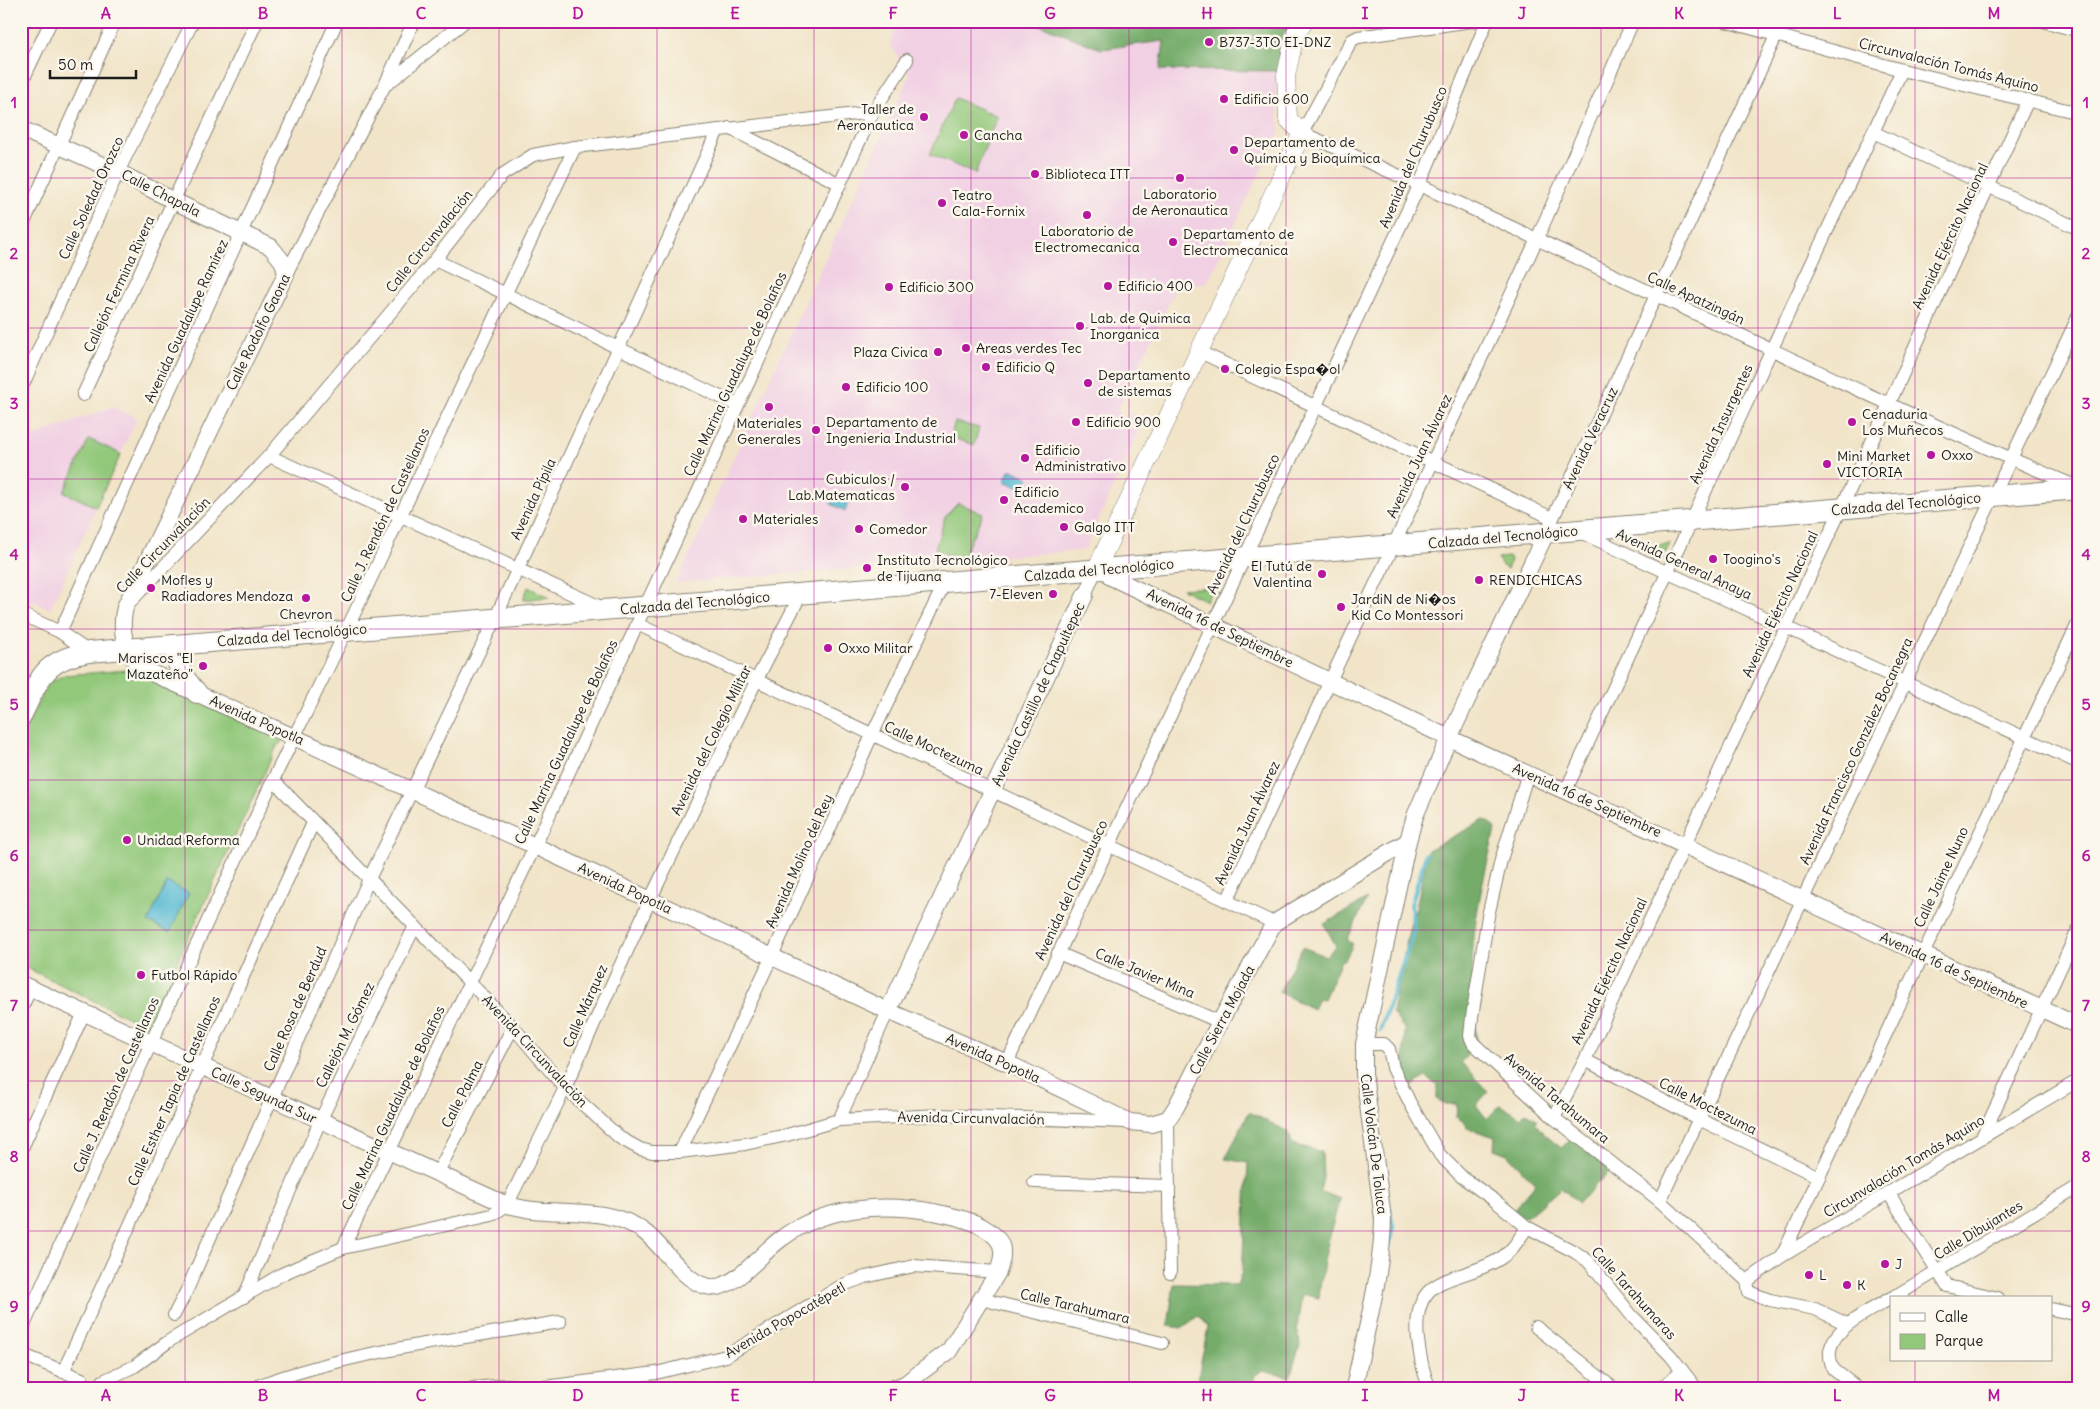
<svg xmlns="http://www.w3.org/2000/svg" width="2100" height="1409" font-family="Delius,sans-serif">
  <rect width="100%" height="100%" fill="#fbf7ec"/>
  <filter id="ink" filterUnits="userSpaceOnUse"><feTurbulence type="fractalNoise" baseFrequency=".02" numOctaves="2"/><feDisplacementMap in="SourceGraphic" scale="10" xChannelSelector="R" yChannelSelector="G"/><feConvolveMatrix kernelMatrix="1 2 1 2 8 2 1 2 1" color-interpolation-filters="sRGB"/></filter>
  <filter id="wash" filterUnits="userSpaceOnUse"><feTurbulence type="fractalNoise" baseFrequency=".0096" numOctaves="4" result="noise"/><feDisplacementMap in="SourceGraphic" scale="20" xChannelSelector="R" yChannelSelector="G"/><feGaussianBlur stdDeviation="1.12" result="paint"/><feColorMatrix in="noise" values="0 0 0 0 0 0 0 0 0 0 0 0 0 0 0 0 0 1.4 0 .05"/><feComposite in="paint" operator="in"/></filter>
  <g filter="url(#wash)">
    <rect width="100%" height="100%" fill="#f1e4c8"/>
    <g fill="#f1d0e3">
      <path d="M898,21h399l-16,19 -5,60 4,31 -73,152 -30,4 -59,122 6,15 8,-12 10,12 -57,126 -409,33 234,-508 -20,-31z"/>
      <path d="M112,407l25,11 -87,191 -29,-13v-155z"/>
    </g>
    <g fill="#92c87a" stroke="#57724b">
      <path d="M955,98l42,18 -22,58 -45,-20z"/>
      <path d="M955,422l24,6 -5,17 -24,-8z"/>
      <path d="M89,439l32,15 -25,53 -32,-15z"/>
      <path d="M958,503l25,11 -22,47 -26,-12 10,-32z"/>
      <path d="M1670,544l-9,17 -26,-14z"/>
      <path d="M1509,557l2,3 -4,9 -6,-4 -3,-7z"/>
      <path d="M528,587l21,10 -26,3z"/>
      <path d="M1213,587l-7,14 -24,-12z"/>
      <path d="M127,670l9,2 147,69 -6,5 -130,281 -126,-62v-227l27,-55 16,-8z"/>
    </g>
    <g fill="#75ac6a" stroke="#486443">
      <path d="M1030,21h261l-10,19 -4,31 -117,-1 4,-29 -63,8z"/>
      <path d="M1484,820l8,4 3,6c-11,47 -23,93 -23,142 -1,24 4,49 4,73l-15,17 27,30 -12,13 11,14 13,-14 21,13 4,-5 12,6 -2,4 8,10 18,15 13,-11 37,32 -32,34 -18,-15 -33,28 -8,1 -7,-7 22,-26 -28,-30 -13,-5 1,-12 -28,-9 -3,-6 -8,-5 1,-13h-12l-8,-5v-13l-11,-10 -15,11 -8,-24 2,-33 -13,-18 19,-91 5,-13 12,-58z"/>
      <path d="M1367,899l-20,41 6,4 -8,16h-4l-17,39 -6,-1 -5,11 -34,-17 23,-45 24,9 10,-10 -12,-22z"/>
      <path d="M1249,1112l40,20 3,12 30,8 1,26 -3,13 20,8c-10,32 -18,65 -21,99l-17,-4 -5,34 3,17 -10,32 -28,-6 -7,4 -3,13h-56l12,-61 -10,-11 -16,12 -14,-2 6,-42 63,1 5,-13 6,-109 -23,-4z"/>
    </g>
    <g fill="#54b9d2" stroke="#386a77">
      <path d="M1010,469l19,9 -7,11 -18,-8z"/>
      <path d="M837,492l13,6 -5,13 -14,-7z"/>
      <path d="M167,882l22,11 -19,39 -22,-10z"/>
    </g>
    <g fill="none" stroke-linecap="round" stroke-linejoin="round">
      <g stroke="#54b9d2" stroke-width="4">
        <path d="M1380,1031l34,-100 -3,-26 15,-51"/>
        <path d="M1389,1245l4,-18 -3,-17"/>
      </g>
    </g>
  </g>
  <g filter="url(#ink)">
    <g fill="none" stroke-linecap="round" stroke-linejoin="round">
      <g stroke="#868072" stroke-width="14">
        <g id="minor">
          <path d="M1472,21l-114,16 -6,3 -50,93c260,112 512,243 773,353"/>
          <path d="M1725,21l177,49 177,43"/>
          <path d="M2043,21l36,10"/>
          <path d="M21,84l30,-63"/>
          <path d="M387,84l78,-63"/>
          <path d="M729,128l111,56"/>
          <path d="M1873,132l206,97"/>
          <path d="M21,229l94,-208"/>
          <path d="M435,260l302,145"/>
          <path d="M286,274l99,-189 29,-64"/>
          <path d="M1200,352l352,166"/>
          <path d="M21,389l97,-217 75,-151"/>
          <path d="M83,395l174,-374"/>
          <path d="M269,456l334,152"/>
          <path d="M1580,532l499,231"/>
          <path d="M1546,533l230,-497"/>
          <path d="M1085,595l11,-25 6,3"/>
          <path d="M132,600l137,-144 166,-196 67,-85 31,-20 42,-8 298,-35"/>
          <path d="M21,614l39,18 29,20"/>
          <path d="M637,624l637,299"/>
          <path d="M60,632l277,-611"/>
          <path d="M1528,773l-27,87 -13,56 -16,101 -2,19 3,7 81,75 106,83 87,80 2,11 21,8 45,9 32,15"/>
          <path d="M273,780l240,247 52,61 55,50 20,11 12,3h28l65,-8 42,-9 52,-15 101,-5 187,7"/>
          <path d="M1566,790l336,-720"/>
          <path d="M1227,901l310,-662 96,-218"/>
          <path d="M1058,953l162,69"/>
          <path d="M21,1009l10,-21"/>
          <path d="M1364,1044h20l5,5 4,19 17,35 30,52 22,22 32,23 33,27 48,25 13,9 44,55 39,40 25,32"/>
          <path d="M1585,1060l114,59 120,58"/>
          <path d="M1007,1063l413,-879 67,-163"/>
          <path d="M1554,1118l31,-58 256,-551 187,-409"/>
          <path d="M1168,1119l2,154"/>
          <path d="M839,1120l49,-109"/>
          <path d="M1983,1135l96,-207"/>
          <path d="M21,1150l63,-137"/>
          <path d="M680,1152l92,-196 100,-221 73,-153"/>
          <path d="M437,1174l76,-147"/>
          <path d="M1034,1182l135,4"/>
          <path d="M1888,1192l59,94 51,12"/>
          <path d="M1660,1201l419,-886"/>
          <path d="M343,1248l192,-402 338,-734 34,-52"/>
          <path d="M1782,1256l297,-635"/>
          <path d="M1747,1281l35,-25 297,-176"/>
          <path d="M244,1297l76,-176 95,-195"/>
          <path d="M1892,1298l187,-112"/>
          <path d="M981,1299l181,44"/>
          <path d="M2051,1309l28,6"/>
          <path d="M174,1315l12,-23 183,-413 126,-260 223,-489"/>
          <path d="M1536,1327l77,61"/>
          <path d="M21,1332l130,-289 122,-263 73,-149 229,-484"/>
          <path d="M21,1354l61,25"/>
          <path d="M63,1372l250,-549"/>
          <path d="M103,1381l32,-15 34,-25 113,-67 27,-12 34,-14 149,-33 15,-10 58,-117 85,-188 107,-221 44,-85"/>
          <path d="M258,1388l2,-3c95,-35 200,-46 300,-63"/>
          <path d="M473,1388l33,-3 30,3 120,-15 70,-17 117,-71 22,-8 49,-11 84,6"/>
          <path d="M1430,1388c-7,-14 -10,-32 -12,-48 -7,-67 36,-56 78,-79 14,-7 23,-21 31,-34"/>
          <path d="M1662,1388l20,-18"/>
          <path d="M1857,1388l-24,-19c-2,-6 -4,-13 -3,-19 5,-25 42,-40 61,-52"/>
        </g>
      </g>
      <g stroke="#868072" stroke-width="18">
        <g id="tertiary">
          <path d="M21,129l97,43 56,29 97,46 12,15 3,12 -161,333c-6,24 0,48 20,63l390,176 353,165 119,52 123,59 21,2 17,-5 8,-12 44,-85 54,-99 134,-82"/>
          <path d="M1111,577l338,161 630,288"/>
          <path d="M21,984l486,221c9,2 18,4 26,5 37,4 79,-2 110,21 22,15 44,59 73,56 22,-2 47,-36 66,-49 43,-32 101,-35 152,-26 17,4 32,6 47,14 21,12 26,22 17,46l-49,79 -44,33 -11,4"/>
          <path d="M888,1011l197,-416"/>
          <path d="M1354,1388c11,-55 28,-112 29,-169l-19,-145v-30l44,-203 7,-25 34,-78 97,-205"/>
        </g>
      </g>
      <g stroke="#868072" stroke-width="19">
        <path id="secondary" d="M1096,570l206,-437 -14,-14 -2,-43 9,-42 10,-13"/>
      </g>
      <g stroke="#868072" stroke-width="22">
        <g id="primary">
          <path d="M174,645c4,24 7,30 23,48"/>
          <path d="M21,716c19,-38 22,-56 68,-64l1990,-163"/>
        </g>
      </g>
      <use href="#minor" stroke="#fff" stroke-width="12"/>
      <use href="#tertiary" stroke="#fff" stroke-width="16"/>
      <use href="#secondary" stroke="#fff" stroke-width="18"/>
      <use href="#primary" stroke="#fff" stroke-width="20"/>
    </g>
  </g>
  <path fill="none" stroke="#b5179e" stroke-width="1" stroke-opacity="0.55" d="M185,21v1367M342,21v1367M499,21v1367M657,21v1367M814,21v1367M971,21v1367M1129,21v1367M1286,21v1367M1443,21v1367M1601,21v1367M1758,21v1367M1915,21v1277M21,178h2058M21,328h2058M21,479h2058M21,629h2058M21,780h2058M21,930h2058M21,1081h2058M21,1231h2058M1915,1360v28"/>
  <g fill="#b5179e" stroke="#fbf7ec" stroke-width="2">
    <circle cx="1209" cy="42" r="5"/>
    <circle cx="1224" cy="99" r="5"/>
    <circle cx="924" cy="117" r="5"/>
    <circle cx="964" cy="135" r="5"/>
    <circle cx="1234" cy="150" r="5"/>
    <circle cx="1035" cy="174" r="5"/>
    <circle cx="1180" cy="178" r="5"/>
    <circle cx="942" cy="203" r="5"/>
    <circle cx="1087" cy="215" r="5"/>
    <circle cx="1173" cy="242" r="5"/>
    <circle cx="1108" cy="286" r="5"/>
    <circle cx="889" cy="287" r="5"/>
    <circle cx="1080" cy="326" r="5"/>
    <circle cx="966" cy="348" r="5"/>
    <circle cx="938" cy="352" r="5"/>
    <circle cx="986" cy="367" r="5"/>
    <circle cx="1225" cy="369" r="5"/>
    <circle cx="1088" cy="383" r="5"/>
    <circle cx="846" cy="387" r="5"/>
    <circle cx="769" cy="407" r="5"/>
    <circle cx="1076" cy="422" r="5"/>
    <circle cx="1852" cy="422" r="5"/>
    <circle cx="816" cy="430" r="5"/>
    <circle cx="1931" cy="455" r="5"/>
    <circle cx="1025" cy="458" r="5"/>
    <circle cx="1827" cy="464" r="5"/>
    <circle cx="905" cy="487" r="5"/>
    <circle cx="1004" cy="500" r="5"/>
    <circle cx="743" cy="519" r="5"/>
    <circle cx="1064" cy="527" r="5"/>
    <circle cx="859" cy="529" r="5"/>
    <circle cx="1713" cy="559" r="5"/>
    <circle cx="867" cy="568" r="5"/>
    <circle cx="1322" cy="574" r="5"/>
    <circle cx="1479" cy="580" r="5"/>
    <circle cx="151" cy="588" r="5"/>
    <circle cx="1053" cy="594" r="5"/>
    <circle cx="306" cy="598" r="5"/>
    <circle cx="1341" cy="607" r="5"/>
    <circle cx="828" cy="648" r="5"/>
    <circle cx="203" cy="666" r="5"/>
    <circle cx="127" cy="840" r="5"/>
    <circle cx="141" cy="975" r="5"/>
    <circle cx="1885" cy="1264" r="5"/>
    <circle cx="1809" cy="1275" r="5"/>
    <circle cx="1847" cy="1285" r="5"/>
  </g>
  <g text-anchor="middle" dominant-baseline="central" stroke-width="5" stroke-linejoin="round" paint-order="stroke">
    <g font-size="14" fill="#1c1c1c" stroke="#fbf7ec" text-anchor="start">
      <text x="1219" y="42">B737-3TO EI-DNZ</text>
      <text x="1234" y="99">Edificio 600</text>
      <text x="914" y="109" text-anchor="end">Taller de<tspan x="914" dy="16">Aeronautica</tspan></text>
      <text x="974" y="135">Cancha</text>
      <text x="1244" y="142">Departamento de<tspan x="1244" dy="16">Química y Bioquímica</tspan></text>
      <text x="1045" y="174">Biblioteca ITT</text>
      <text x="1180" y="194" text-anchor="middle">Laboratorio<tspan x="1180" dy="16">de Aeronautica</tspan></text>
      <text x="952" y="195">Teatro<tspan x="952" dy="16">Cala-Fornix</tspan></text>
      <text x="1087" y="231" text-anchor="middle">Laboratorio de<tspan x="1087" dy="16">Electromecanica</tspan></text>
      <text x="1183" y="234">Departamento de<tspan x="1183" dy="16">Electromecanica</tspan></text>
      <text x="1118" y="286">Edificio 400</text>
      <text x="899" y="287">Edificio 300</text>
      <text x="1090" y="318">Lab. de Quimica<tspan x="1090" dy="16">Inorganica</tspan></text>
      <text x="976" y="348">Areas verdes Tec</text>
      <text x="928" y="352" text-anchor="end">Plaza Civica</text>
      <text x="996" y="367">Edificio Q</text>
      <text x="1235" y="369">Colegio Espa�ol</text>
      <text x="1098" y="375">Departamento<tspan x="1098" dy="16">de sistemas</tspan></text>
      <text x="856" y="387">Edificio 100</text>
      <text x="1862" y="414">Cenaduria<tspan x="1862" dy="16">Los Muñecos</tspan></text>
      <text x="826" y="422">Departamento de<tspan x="826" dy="16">Ingenieria Industrial</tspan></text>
      <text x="1086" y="422">Edificio 900</text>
      <text x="769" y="423" text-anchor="middle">Materiales<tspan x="769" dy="16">Generales</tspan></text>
      <text x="1035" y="450">Edificio<tspan x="1035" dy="16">Administrativo</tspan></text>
      <text x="1941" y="455">Oxxo</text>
      <text x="1837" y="456">Mini Market<tspan x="1837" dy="16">VICTORIA</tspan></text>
      <text x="895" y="479" text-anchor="end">Cubiculos /<tspan x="895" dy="16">Lab.Matematicas</tspan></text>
      <text x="1014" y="492">Edificio<tspan x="1014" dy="16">Academico</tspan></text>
      <text x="753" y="519">Materiales</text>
      <text x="1074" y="527">Galgo ITT</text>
      <text x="869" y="529">Comedor</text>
      <text x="1723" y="559">Toogino's</text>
      <text x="877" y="560">Instituto Tecnológico<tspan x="877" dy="16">de Tijuana</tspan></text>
      <text x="1312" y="566" text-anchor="end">El Tutú de<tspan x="1312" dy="16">Valentina</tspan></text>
      <text x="161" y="580">Mofles y<tspan x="161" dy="16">Radiadores Mendoza</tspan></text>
      <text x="1489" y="580">RENDICHICAS</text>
      <text x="1043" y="594" text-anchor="end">7-Eleven</text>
      <text x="1351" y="599">JardiN de Ni�os<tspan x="1351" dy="16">Kid Co Montessori</tspan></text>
      <text x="306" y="614" text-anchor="middle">Chevron</text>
      <text x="838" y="648">Oxxo Militar</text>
      <text x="193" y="658" text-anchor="end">Mariscos "El<tspan x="193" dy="16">Mazateño"</tspan></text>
      <text x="137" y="840">Unidad Reforma</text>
      <text x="151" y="975">Futbol Rápido</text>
      <text x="1895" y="1264">J</text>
      <text x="1819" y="1275">L</text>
      <text x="1857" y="1285">K</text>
    </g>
    <g font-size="14" fill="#1c1c1c" stroke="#fbf7ec">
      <text transform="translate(1949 65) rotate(14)">Circunvalación Tomás Aquino</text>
      <text transform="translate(1413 157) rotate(-67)">Avenida del Churubusco</text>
      <text transform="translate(161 193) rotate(27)">Calle Chapala</text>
      <text transform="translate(91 198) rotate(-65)">Calle Soledad Orozco</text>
      <text transform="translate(1950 236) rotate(-65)">Avenida Ejército Nacional</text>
      <text transform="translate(429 241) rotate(-51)">Calle Circunvalación</text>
      <text transform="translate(119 284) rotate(-65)">Callejón Fermina Rivera</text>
      <text transform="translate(1696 298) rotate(25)">Calle Apatzingán</text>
      <text transform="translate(186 321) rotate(-65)">Avenida Guadalupe Ramírez</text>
      <text transform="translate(258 332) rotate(-64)">Calle Rodolfo Gaona</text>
      <text transform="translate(735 374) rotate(-65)">Calle Marina Guadalupe de Bolaños</text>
      <text transform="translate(1721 424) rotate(-65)">Avenida Insurgentes</text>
      <text transform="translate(1590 438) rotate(-65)">Avenida Veracruz</text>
      <text transform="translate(1419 456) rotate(-65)">Avenida Juan Álvarez</text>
      <text transform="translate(533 499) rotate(-65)">Avenida Pípila</text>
      <text transform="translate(1906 504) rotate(-5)">Calzada del Tecnológico</text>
      <text transform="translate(385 515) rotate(-65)">Calle J. Rendón de Castellanos</text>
      <text transform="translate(1243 524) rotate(-65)">Avenida del Churubusco</text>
      <text transform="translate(1503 537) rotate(-5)">Calzada del Tecnológico</text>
      <text transform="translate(163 545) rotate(-46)">Calle Circunvalación</text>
      <text transform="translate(1684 564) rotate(25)">Avenida General Anaya</text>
      <text transform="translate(1099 570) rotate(-5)">Calzada del Tecnológico</text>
      <text transform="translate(695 603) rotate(-5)">Calzada del Tecnológico</text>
      <text transform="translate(1780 604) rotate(-65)">Avenida Ejército Nacional</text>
      <text transform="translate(1220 628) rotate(26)">Avenida 16 de Septiembre</text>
      <text transform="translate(292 635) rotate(-5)">Calzada del Tecnológico</text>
      <text transform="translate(1038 694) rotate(-65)">Avenida Castillo de Chapultepec</text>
      <text transform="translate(257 720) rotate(24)">Avenida Popotla</text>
      <text transform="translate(711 740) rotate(-64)">Avenida del Colegio Militar</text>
      <text transform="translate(566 742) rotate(-65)">Calle Marina Guadalupe de Bolaños</text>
      <text transform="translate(934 748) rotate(25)">Calle Moctezuma</text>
      <text transform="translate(1856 751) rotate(-65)">Avenida Francisco González Bocanegra</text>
      <text transform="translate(1587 800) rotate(24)">Avenida 16 de Septiembre</text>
      <text transform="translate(1247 823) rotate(-65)">Avenida Juan Álvarez</text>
      <text transform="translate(799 861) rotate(-66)">Avenida Molino del Rey</text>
      <text transform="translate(1941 877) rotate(-65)">Calle Jaime Nuno</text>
      <text transform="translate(625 888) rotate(25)">Avenida Popotla</text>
      <text transform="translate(1071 890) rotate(-65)">Avenida del Churubusco</text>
      <text transform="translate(1954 970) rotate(25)">Avenida 16 de Septiembre</text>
      <text transform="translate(1609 971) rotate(-65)">Avenida Ejército Nacional</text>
      <text transform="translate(1145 973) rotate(23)">Calle Javier Mina</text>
      <text transform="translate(585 1006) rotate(-66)">Calle Márquez</text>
      <text transform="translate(295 1009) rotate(-66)">Calle Rosa de Berdud</text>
      <text transform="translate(1222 1020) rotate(-62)">Calle Sierra Mojada</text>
      <text transform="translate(345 1035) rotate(-64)">Callejón M. Gómez</text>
      <text transform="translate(535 1051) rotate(47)">Avenida Circunvalación</text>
      <text transform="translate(993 1058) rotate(24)">Avenida Popotla</text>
      <text transform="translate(116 1085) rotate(-66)">Calle J. Rendón de Castellanos</text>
      <text transform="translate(174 1091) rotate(-66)">Calle Esther Tapia de Castellanos</text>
      <text transform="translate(462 1094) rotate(-63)">Calle Palma</text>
      <text transform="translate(264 1095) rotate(25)">Calle Segunda Sur</text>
      <text transform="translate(1557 1098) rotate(40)">Avenida Tarahumara</text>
      <text transform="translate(1708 1106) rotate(27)">Calle Moctezuma</text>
      <text transform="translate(393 1108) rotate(-65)">Calle Marina Guadalupe de Bolaños</text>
      <text transform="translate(971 1118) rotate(1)">Avenida Circunvalación</text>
      <text transform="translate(1374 1144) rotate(83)">Calle Volcán De Toluca</text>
      <text transform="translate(1904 1166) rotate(-31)">Circunvalación Tomás Aquino</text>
      <text transform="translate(1978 1230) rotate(-31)">Calle Dibujantes</text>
      <text transform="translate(1634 1293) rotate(48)">Calle Tarahumaras</text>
      <text transform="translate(1075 1306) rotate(13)">Calle Tarahumara</text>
      <text transform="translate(785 1320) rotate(-30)">Avenida Popocatépetl</text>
    </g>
  </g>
  <rect width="2100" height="1409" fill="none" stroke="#fbf7ec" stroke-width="55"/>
  <rect x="1890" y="1296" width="162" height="65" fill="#fbf7ec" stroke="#a29f99"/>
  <rect x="1900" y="1313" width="25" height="8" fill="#ffffff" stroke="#a29f99"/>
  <text x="1935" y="1322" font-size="15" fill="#1c1c1c">Calle</text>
  <rect x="1900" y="1334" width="25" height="15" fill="#92c87a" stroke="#a29f99"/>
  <text x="1935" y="1346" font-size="15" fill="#1c1c1c">Parque</text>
  <path d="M50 70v8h86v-8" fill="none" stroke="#1c1c1c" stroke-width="2.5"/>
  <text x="58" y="70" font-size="15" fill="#1c1c1c" stroke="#fbf7ec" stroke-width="4" paint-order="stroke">50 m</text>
  <rect x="28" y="28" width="2044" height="1354" fill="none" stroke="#b5179e" stroke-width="2"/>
  <g font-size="16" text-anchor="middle" font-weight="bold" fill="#b5179e">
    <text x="106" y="19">A</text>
    <text x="263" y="19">B</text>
    <text x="421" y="19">C</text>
    <text x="578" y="19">D</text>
    <text x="735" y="19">E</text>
    <text x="893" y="19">F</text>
    <text x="1050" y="19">G</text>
    <text x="1207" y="19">H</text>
    <text x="1365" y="19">I</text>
    <text x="1522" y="19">J</text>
    <text x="1679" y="19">K</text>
    <text x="1837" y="19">L</text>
    <text x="1994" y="19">M</text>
    <text x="14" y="108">1</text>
    <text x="2086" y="108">1</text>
    <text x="14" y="259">2</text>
    <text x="2086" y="259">2</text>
    <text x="14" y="409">3</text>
    <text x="2086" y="409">3</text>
    <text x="14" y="560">4</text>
    <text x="2086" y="560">4</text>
    <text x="14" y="710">5</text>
    <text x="2086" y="710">5</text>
    <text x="14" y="861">6</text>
    <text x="2086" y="861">6</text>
    <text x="14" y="1011">7</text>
    <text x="2086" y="1011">7</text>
    <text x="14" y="1162">8</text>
    <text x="2086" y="1162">8</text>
    <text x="14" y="1312">9</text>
    <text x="2086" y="1312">9</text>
    <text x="106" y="1401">A</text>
    <text x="263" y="1401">B</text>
    <text x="421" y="1401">C</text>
    <text x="578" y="1401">D</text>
    <text x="735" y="1401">E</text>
    <text x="893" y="1401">F</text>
    <text x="1050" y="1401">G</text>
    <text x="1207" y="1401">H</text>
    <text x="1365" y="1401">I</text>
    <text x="1522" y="1401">J</text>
    <text x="1679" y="1401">K</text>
    <text x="1837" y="1401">L</text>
    <text x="1994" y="1401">M</text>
  </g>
</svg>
